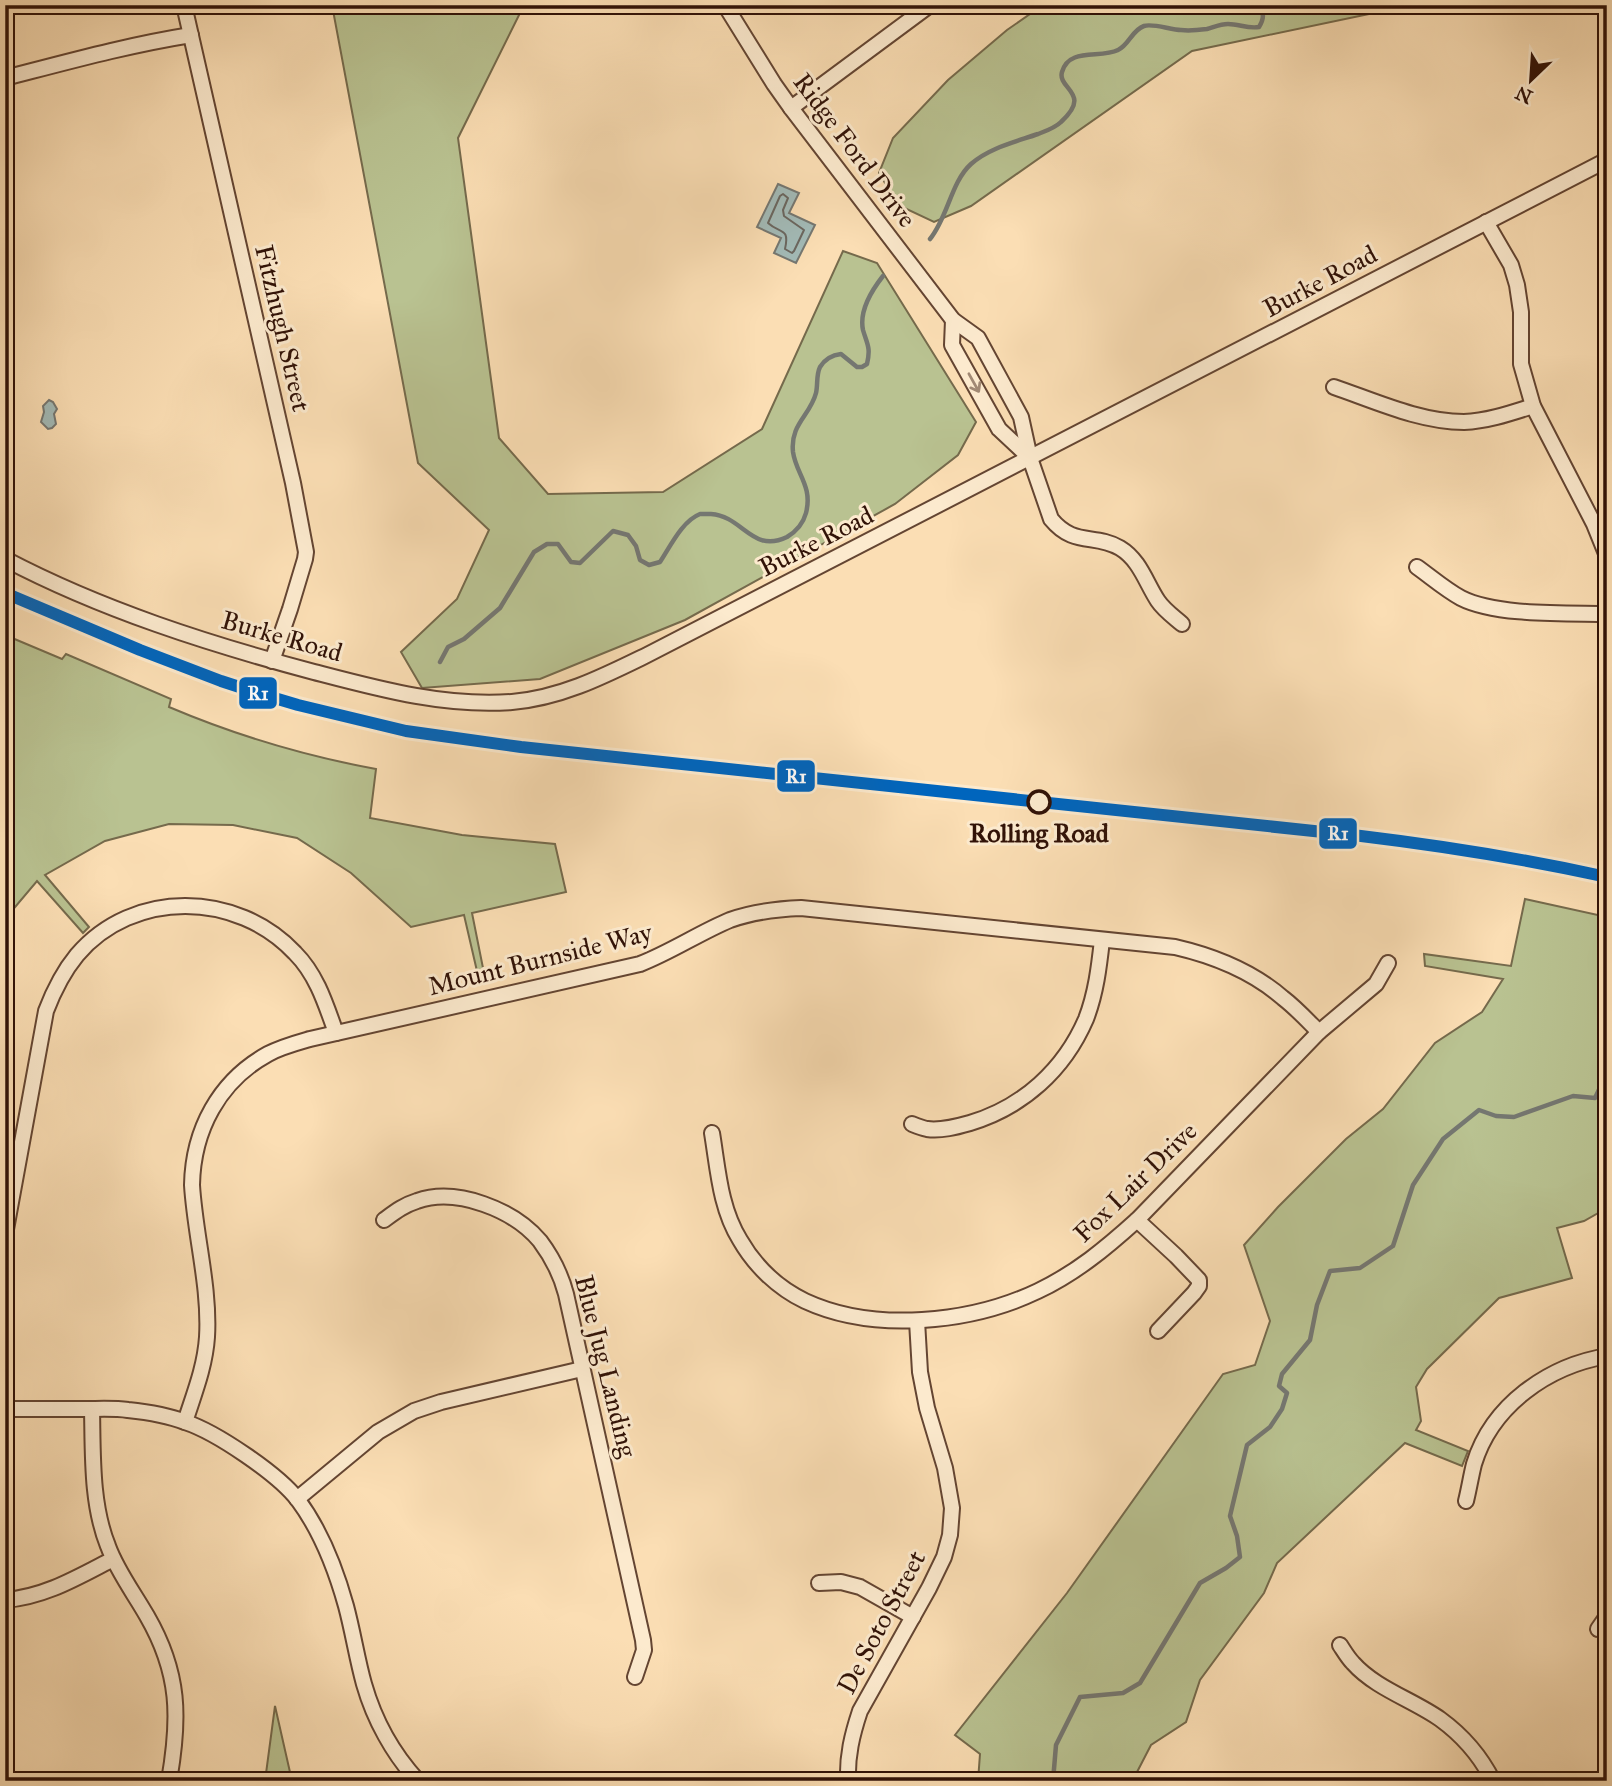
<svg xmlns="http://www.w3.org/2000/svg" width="1612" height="1786" font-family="'IM FELL Great Primer',serif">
  <rect width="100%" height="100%" fill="#fbdeb4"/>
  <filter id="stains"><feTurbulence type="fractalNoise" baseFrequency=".00286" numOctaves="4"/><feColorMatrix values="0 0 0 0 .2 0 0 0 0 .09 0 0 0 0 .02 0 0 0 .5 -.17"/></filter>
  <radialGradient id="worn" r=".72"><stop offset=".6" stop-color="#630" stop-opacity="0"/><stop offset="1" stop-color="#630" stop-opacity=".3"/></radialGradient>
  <g fill="#b9c291" stroke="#756a4c" stroke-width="2">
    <path d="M332,5h192l-66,133 41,300 49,56 115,-2 99,-63 81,-178 34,12 99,159 -18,33 -63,49 -210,116 -145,59 -118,9 -21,-36 56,-53 32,-69 -71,-67z"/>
    <path d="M1043,5h369l-220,46 -221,155 -37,16 -36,-17 -19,-32 14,-35 55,-58 59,-50z"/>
    <path d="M5,635l57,24 4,-5 105,45 -2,8c66,28 136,49 207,62l-6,49 92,17 93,9 11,48 -94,21 14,70 -6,1 -16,-69 -53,12 -60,-54 -54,-35 -64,-13 -64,-1 -64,17 -60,34 44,52 -6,6 -46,-52 -32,38z"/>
    <path d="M1525,899l82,18v291l-23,13 -27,7 15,50 -73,20 -72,71 -11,18 5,34 -5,9 52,21 -6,15 -57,-23 -128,120 -13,30 -64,87 -14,42 -35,23 -15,29 -48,7h-110l2,-27 -25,-19 112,-142 156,-219 32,-9 15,-44 -26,-76 34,-38 68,-68 37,-30 52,-66 47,-31 21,-33 -78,-13 -1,-12 87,12z"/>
    <path d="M275,1706l17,75h-27z"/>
  </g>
  <g fill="#a2bab7" stroke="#757771" stroke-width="2">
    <path d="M778,184l21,9 -10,20 26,12 -19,38 -22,-10 7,-15 -24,-11z"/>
    <path d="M49,400l4,2 4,7 -3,5 2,10 -4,4 -4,1 -7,-7 3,-10 -1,-6z"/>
  </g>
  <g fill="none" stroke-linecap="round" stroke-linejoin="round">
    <path stroke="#6a665f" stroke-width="2" d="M783,194l5,4 -5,12 1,6 20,14 -10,21 -2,2 -7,-4c5,-22 -5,-15 -17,-26l12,-27z"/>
    <g stroke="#757771" stroke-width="4.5">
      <path d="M930,239c18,-22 21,-57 41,-75 18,-16 44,-22 67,-30 8,-3 17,-6 23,-12 32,-29 -4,-33 1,-50 7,-25 38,-13 56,-22 11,-5 14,-20 26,-24 9,-3 27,4 37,4 8,1 18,0 26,-1 7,-2 14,-5 21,-5 11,0 20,5 31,3 5,-8 5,-13 1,-22"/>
      <path d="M440,662l8,-15 16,-8 36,-31 34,-56 13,-8h11l13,18 9,1 33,-32 15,4 8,11 4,14 9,5 11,-3c10,-15 22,-41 40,-48 2,0 9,0 11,0 32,2 41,40 76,23 10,-6 16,-13 19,-24 7,-27 -10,-39 -13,-61 -3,-28 17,-36 23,-59 2,-8 0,-18 4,-26 5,-8 12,-12 21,-13l16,13h5l5,-3c4,-17 0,-20 -4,-34 -4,-19 9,-40 20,-54"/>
      <path d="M1053,1781l3,-36 24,-48 43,-4 17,-10 60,-100 26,-15 14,-11 -3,-21 -7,-20 17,-71 23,-18 12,-18 5,-16 -8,-7 3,-12 28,-34 7,-35 13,-34 30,-3 33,-22 20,-61 30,-46 36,-29 17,6 18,1 59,-21 22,2 12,-25"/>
    </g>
    <g stroke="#644532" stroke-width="18">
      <g id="minor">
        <path d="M184,5l109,478 13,69 -1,7 -15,50 -18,52"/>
        <path d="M725,5l49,79 17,24 162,212 25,18 43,79 9,41 21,61c23,28 43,14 69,29 20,12 26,35 38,53 6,9 16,16 24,23"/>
        <path d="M5,78c62,-16 123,-33 186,-43"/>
        <path d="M791,108l139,-103"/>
        <path d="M1486,222l25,43 6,20 4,27v52l12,42 61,118 13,32"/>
        <path d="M953,320l-1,25 47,84 30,28"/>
        <path d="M1334,387c41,14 86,35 130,35 24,-1 47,-9 69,-16"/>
        <path d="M5,559c97,51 204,85 309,113 65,17 130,35 198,30 49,-4 92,-26 135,-47l960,-495"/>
        <path d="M1417,567c14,10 29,23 44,31 35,18 106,15 146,16"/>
        <path d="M912,1124c5,2 10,4 15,5 14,2 29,-2 43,-6 53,-16 94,-53 116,-104 10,-26 13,-52 16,-79"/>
        <path d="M712,1133c6,36 8,75 28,107 15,26 38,48 65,61 69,32 166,22 233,-10 38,-18 68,-43 99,-71l182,-188 57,-48 12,-21"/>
        <path d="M384,1220c11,-8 20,-15 33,-19 40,-14 97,9 123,40 12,16 21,34 26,53l77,346 1,10 -9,27"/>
        <path d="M1137,1220l39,36 23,24v6l-5,7 -36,38"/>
        <path d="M5,1235l41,-224c8,-21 17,-39 31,-56 56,-66 160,-64 218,-2 22,22 31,52 41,80"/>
        <path d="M5,1409c27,0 53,0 80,0 14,0 29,-1 43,1 19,2 39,5 57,12 31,10 93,52 113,78 23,31 38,70 48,106 7,26 11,53 18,78 10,35 29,70 54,97"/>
        <path d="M92,1409c1,45 -1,95 16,137 9,25 26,47 39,70 33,57 33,102 22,165"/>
        <path d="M185,1422c9,-28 20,-55 22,-85 3,-50 -12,-102 -15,-152 1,-55 27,-104 76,-131 13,-7 28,-11 42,-15l330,-75c31,-12 59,-31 90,-44 22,-8 47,-11 71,-12l374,39c39,9 77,24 108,51 13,10 24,22 36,34"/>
        <path d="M297,1499l81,-67 36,-21 27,-9 141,-33"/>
        <path d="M1466,1501c3,-12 5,-25 8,-37 18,-59 74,-98 133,-108"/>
        <path d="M819,1583l22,-1 19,5 53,30"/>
        <path d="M5,1600c40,-3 73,-23 108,-41"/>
        <path d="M1598,1629l9,-13"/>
        <path d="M1340,1645c4,6 8,13 13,18 22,25 60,37 87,56 22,16 41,38 53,62"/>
        <path d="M848,1781c-1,-25 4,-46 12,-70l69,-123 15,-31 6,-22 2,-27 -7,-40 -18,-60 -7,-36 -3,-51"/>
      </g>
    </g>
    <use href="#minor" stroke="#fceace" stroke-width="14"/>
    <g stroke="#fceace" stroke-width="18">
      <path id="rail-1" d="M5,593l135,57 81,31 40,13 37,11 108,26 115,16 840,89c83,10 164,23 246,41"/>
    </g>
    <use href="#rail-1" stroke="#0065bd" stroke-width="12"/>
  </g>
  <defs><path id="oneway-shaft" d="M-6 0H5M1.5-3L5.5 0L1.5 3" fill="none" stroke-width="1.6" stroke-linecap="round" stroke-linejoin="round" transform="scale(1.75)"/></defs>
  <use stroke="#a18974" href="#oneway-shaft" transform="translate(974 383) rotate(61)"/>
  <circle fill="#fceace" stroke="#311207" stroke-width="3.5" cx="1039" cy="802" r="11"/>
  <g text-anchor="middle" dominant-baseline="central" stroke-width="6" stroke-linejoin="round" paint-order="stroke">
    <g font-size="26" fill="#311207" stroke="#fceace">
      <text transform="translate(855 150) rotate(53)">Ridge Ford Drive</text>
      <text transform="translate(1320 281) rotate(-28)">Burke Road</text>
      <text transform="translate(283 328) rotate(77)">Fitzhugh Street</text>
      <text transform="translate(816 541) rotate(-27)">Burke Road</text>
      <text transform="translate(282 636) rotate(16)">Burke Road</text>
      <text transform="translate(540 959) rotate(-14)">Mount Burnside Way</text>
      <text transform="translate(1135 1182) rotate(-44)">Fox Lair Drive</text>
      <text transform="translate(606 1366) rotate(76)">Blue Jug Landing</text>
      <text transform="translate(881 1622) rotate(-62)">De Soto Street</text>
    </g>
    <g font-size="26" font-weight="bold" fill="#311207" stroke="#fceace">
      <text x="1039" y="833">Rolling Road</text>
    </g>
  </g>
  <g stroke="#fceace" stroke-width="2.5">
    <rect x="238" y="676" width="40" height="34" rx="7" fill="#0065bd"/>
    <rect x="776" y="759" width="40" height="34" rx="7" fill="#0065bd"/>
    <rect x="1318" y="817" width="40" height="33" rx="7" fill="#0065bd"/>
  </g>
  <g font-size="19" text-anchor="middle" font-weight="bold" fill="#fff">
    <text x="258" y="700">R1</text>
    <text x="796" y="783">R1</text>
    <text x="1338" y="840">R1</text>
  </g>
  <rect width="1612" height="1786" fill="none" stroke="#fbdeb4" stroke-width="28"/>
  <rect x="7" y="7" width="1598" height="1772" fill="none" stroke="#311207" stroke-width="3.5"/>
  <rect x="14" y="14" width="1584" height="1758" fill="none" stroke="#311207" stroke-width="2"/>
  <g transform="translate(1531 80) rotate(205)" stroke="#fceace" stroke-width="5" paint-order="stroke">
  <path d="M0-5L12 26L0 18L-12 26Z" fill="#311207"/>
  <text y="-10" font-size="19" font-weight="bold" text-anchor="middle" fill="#311207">N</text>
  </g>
  <rect width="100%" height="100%" filter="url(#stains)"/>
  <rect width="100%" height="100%" fill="url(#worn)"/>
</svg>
